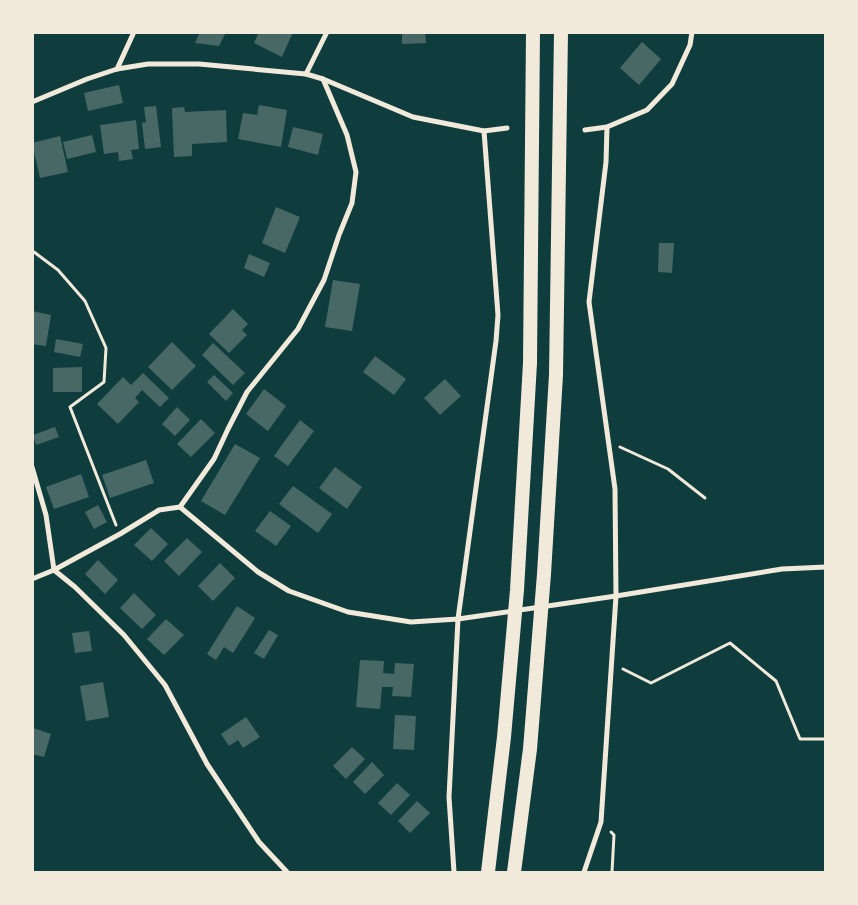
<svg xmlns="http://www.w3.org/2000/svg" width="858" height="905" font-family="'Sofia Sans Condensed',sans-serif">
  <rect width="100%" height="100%" fill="#0f3d3e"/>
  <g fill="#486865">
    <path d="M200,32h26l-7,14 -24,-3z"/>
    <path d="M259,32h34l-11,25 -28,-14z"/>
    <path d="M402,32h23l1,11 -24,1z"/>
    <path d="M642,42l19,17 -22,26 -19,-17z"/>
    <path d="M119,85l4,18 -35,8 -4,-18z"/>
    <path d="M259,105l28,5 -6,37 -43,-8 5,-26 14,2z"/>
    <path d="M156,106l5,41 -16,2 -3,-26 4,-1 -2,-15z"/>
    <path d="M184,107l1,5 41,-2 1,32 -35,2v12l-18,1 -2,-49z"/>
    <path d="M136,120l3,29 -8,1 2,9 -14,2 -1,-9 -14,2 -4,-29z"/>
    <path d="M293,127l30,7 -5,21 -30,-8z"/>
    <path d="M92,135l4,17 -29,7 -4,-17z"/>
    <path d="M60,136l8,36 -28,6 -8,-35z"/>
    <path d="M276,207l24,10 -15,36 -23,-10z"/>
    <path d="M659,243h15l-2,30 -14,-1z"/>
    <path d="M249,254l21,9 -6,14 -20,-9z"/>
    <path d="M333,280l27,4 -8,47 -27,-4z"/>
    <path d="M233,309l15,15 -6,6 5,5 -18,18 -20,-19z"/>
    <path d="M32,311l19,4 -5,31 -14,-2z"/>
    <path d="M56,339l27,5 -3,13 -26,-5z"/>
    <path d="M172,342l24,24 -24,24 -24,-23z"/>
    <path d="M213,343l32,30 -12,12 -31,-30z"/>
    <path d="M375,356l31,23 -12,16 -31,-23z"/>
    <path d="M82,367v25h-29v-24z"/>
    <path d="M143,373l26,25 -9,9 -18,-17 -7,8 4,4 -21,22 -21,-20 26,-27 8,8z"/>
    <path d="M214,375l19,18 -7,8 -19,-19z"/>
    <path d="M445,379l16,17 -21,19 -16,-17z"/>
    <path d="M264,389l22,17 -18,25 -22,-17z"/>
    <path d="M177,407l13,13 -15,16 -13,-12z"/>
    <path d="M201,419l14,14 -24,24 -14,-13z"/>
    <path d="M300,420l14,11 -26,35 -14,-10z"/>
    <path d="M55,427l4,10 -23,8 -3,-10z"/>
    <path d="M235,444l25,14 -35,57 -24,-14z"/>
    <path d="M146,460l8,23 -44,15 -8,-23z"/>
    <path d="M335,467l27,20 -15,22 -28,-21z"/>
    <path d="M81,474l8,23 -35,12 -8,-22z"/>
    <path d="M293,486l39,28 -14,19 -39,-29z"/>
    <path d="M98,505l9,17 -13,7 -9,-17z"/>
    <path d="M270,511l21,15 -15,20 -21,-15z"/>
    <path d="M151,528l17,16 -16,17 -18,-16z"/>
    <path d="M187,538l15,14 -23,24 -15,-15z"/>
    <path d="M98,560l20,20 -13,14 -20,-20z"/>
    <path d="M220,563l15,15 -22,23 -15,-15z"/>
    <path d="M134,593l22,22 -14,14 -22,-21z"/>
    <path d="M237,606l18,12 -22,35 -9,-6 -8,13 -9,-6z"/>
    <path d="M166,619l18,16 -20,20 -17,-16z"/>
    <path d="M269,630l9,5 -14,24 -10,-6z"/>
    <path d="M89,631l3,20 -17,2 -3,-20z"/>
    <path d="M360,660l24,1 -1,12 11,1 1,-11 19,1 -3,33 -19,-1 1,-9h-11l-2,22 -24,-2z"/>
    <path d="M103,682l6,35 -23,4 -6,-35z"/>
    <path d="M395,715l21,1 -2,34 -21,-1z"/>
    <path d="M246,717l14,20 -17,11 -5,-8 -9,6 -8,-12z"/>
    <path d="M33,728l18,6 -7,23 -12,-3z"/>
    <path d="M352,747l13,12 -19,20 -13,-13z"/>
    <path d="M372,762l12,13 -19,19 -12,-12z"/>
    <path d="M397,783l13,12 -19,20 -13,-12z"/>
    <path d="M417,801l13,12 -20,20 -12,-12z"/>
  </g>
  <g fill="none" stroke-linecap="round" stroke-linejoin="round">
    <g stroke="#f1e9da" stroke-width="3">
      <path d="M34,252l24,18 27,31 21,47 -2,34 -34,25 46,118"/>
      <path d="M620,447l48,22 37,29"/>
      <path d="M623,669l28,14 79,-40 46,38 24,58h26"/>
      <path d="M611,832l3,3 -2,37"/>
    </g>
    <g stroke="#f1e9da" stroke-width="5">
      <path d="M117,69l17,-37"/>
      <path d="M306,74l21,-42"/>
      <path d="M32,102l55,-23 30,-10 31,-5h51l107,10 17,5 90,38 71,14 23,-3"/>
      <path d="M585,130l22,-3 40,-17 25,-26 18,-39 2,-13"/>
      <path d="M32,467l14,48 8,55 21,17 49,48 41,50 42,79 52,78 28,30"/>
      <path d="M180,507l78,65 31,19 59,21 63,10 47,-3 158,-23 166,-27 44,-2"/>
      <path d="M32,579l22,-9 66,-36 39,-24 21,-3 34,-48 14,-30 19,-37 51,-63 26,-49 15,-45 13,-32 4,-31 -9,-37 -24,-56"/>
      <path d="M454,872l-5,-75 9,-178 38,-278 2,-26 -14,-184"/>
      <path d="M584,872l17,-50 15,-226 -1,-107 -26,-187 17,-140 1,-35"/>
    </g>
    <g stroke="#f1e9da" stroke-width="14">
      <path d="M488,872l16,-135 13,-147 13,-227 3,-331"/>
      <path d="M514,872l16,-123 14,-175 12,-199 5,-343"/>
    </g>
  </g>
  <rect width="858" height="905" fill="none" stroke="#f1e9da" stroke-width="68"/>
</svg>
